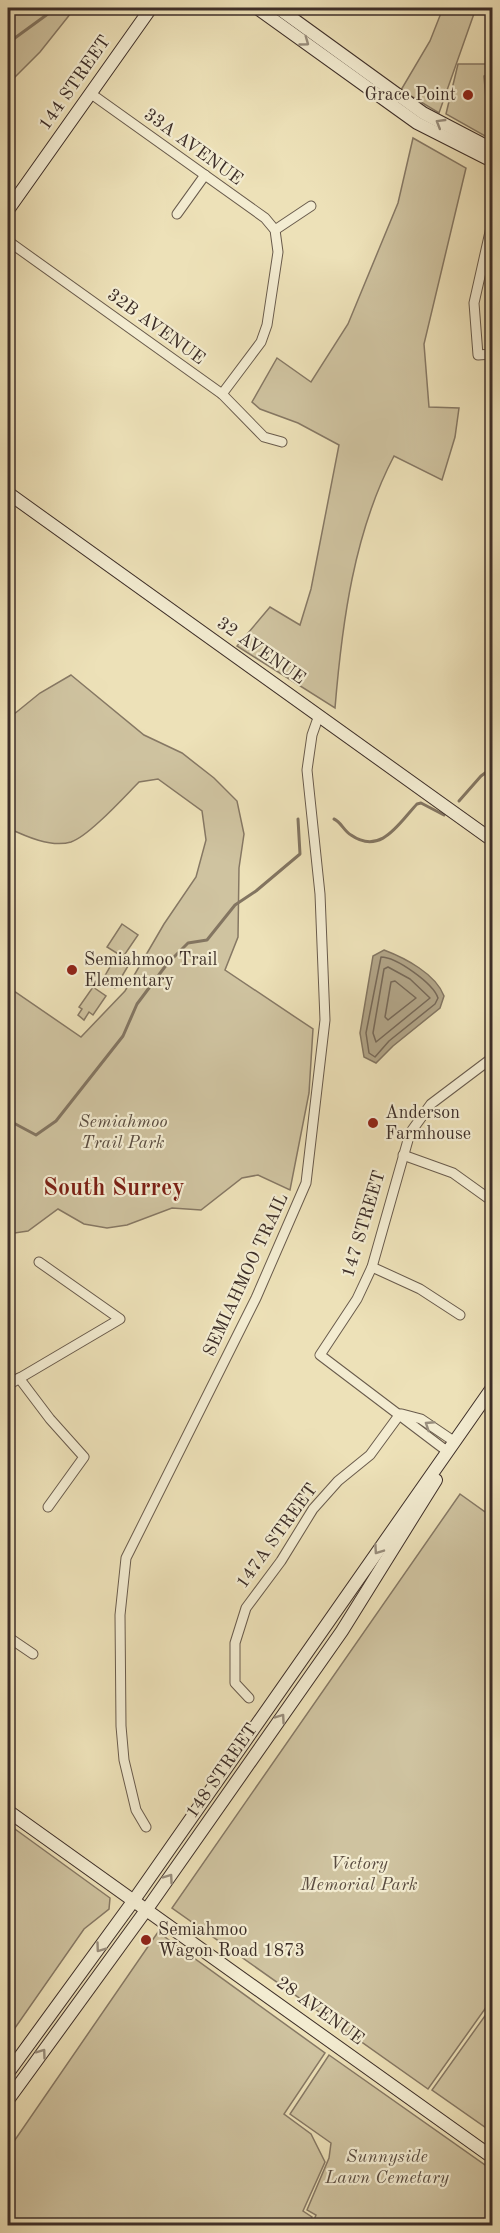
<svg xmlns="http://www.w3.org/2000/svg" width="500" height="2233" font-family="'Old Standard TT',serif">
  <rect width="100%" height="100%" fill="#ede1b8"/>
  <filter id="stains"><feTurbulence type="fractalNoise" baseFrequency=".00333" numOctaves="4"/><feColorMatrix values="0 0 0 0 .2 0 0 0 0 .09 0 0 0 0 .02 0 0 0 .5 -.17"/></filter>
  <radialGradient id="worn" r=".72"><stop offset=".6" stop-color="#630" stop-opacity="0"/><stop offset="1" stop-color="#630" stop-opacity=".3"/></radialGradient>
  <g fill="#cfc3a0" stroke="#867864" stroke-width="1.5">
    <path d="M8,8h67l-35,44 -32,32z"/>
    <path d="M443,8h33l-37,105 -38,-23 29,-49z"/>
    <path d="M458,64h33l1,10 -8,2 5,58 3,6 -46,-26z"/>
    <path d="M413,138l53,30 -42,176 5,63 30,1 -4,29 -13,43 -48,-24c-40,76 -52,167 -59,252l-98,-62 33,-39 30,18 11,-36 28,-144 -41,-22 -38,-14 -8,-7 25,-44 34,24 37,-58 31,-75 19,-46z"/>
    <path d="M71,675l73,60 38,18 32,25 23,23 7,33 -5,34 -1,69 -13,33 88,59 -4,64 -19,97 -32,-15 -16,3 -41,32 -29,-2 -45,17 -20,3 -23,-4 -26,-15 -30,22 -20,3v-247l73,50 44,-46 39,-67 32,-47 10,-37 -4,-29 -44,-32 -19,3c-14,14 -50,54 -68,60 -20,6 -46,-6 -63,-14v-109l32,-26z"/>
    <path d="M122,924l16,11 -15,22 -16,-10z"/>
    <path d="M115,958l13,8 -13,22 -13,-7z"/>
    <path d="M93,987l13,9 -13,19 -4,-3 -5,8 -6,-5 4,-6 -3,-2z"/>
    <path d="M460,1494l32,23v482l-64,90 -256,-181z"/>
    <path d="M8,1824l102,74 -1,11 -25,20 -76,109z"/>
    <path d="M158,1932l167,121 -41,61 27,20 14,28 -22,49 9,6 -5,9 -299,-1v-75z"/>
    <path d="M492,2006v126l-60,-42z"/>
    <path d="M329,2055l163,115v55h-180l4,-10 -9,-5 22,-52 2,-15 -41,-29z"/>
  </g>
  <path fill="#b1a487" stroke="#837561" stroke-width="1.5" d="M384,950c21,8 52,24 60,46l-4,12 -47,38 -17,17 -12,-6 -4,-24 13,-77z"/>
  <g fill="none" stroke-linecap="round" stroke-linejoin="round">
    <g stroke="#776958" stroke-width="1.5">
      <path d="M381,957c15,0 52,26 57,41l-3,6 -46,37 -14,16 -6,-4 -3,-20z"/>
      <path d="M388,967l22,12 20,19 -54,44 -3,-9 11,-64z"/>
      <path d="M395,981l21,17 -28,22 -3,-3 6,-35z"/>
    </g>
    <g stroke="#837561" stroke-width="3">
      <path d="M8,43l48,-35"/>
      <path d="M459,801l22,-25 11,-8"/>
      <path d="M334,819c7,3 10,12 17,16 30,21 48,-12 66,-31l4,-1 23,12"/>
      <path d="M8,1120l28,15 20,-14 67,-85 14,-32 30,-40 21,-21 19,-3 28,-35 21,-14 44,-37 -2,-35"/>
    </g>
    <g stroke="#695b4c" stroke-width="11">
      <g id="street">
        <path d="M90,93l175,125 10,12 3,22 -11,73 -6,17 -39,52"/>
        <path d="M177,214l28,-39"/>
        <path d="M492,223l-18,80 4,52 14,-1"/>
        <path d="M275,230l36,-24"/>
        <path d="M8,241l214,153 42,43 18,5"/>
        <path d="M403,1155l50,18 39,28"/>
        <path d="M372,1267l48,22 40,26"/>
        <path d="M19,1378l31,41 34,38 -36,50"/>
        <path d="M8,1385l112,-66 -81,-57"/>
        <path d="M402,1414l19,5 34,23"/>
        <path d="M448,1452l-128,-97 37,-56 15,-32 38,-134 21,-29 61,-46"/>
        <path d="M8,1637l25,17"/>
        <path d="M249,1698l-14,-15v-40l11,-35 35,-47 32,-52 25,-28 32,-26 30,-41"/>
        <path d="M146,1827l-10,-17 -12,-50 -3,-34 -1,-111 6,-57 130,-260 50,-115 19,-163 -5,-126 -13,-124 5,-35 7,-20"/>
      </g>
    </g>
    <g stroke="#3d2e28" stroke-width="14">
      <g id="secondary">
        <path d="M257,8l160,115 75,38"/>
        <path d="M278,8l145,105 69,36"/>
        <path d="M8,210l143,-202"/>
        <path d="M8,493l484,347"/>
        <path d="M8,1811l484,346"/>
        <path d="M8,2073l126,-173 358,-512"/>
        <path d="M8,2100l144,-198 190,-271 94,-151"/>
      </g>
    </g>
    <use href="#street" stroke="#f3ecd1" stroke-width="9"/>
    <use href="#secondary" stroke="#f3ecd1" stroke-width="12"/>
  </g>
  <defs><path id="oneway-chevron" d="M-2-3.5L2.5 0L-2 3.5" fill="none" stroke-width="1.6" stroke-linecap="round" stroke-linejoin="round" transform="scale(1.5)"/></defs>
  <g stroke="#988d7c">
    <use href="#oneway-chevron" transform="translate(305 42) rotate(36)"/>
    <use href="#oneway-chevron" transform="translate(440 123) rotate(-149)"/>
    <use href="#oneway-chevron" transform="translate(429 1425) rotate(-147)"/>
    <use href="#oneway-chevron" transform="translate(378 1550) rotate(125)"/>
    <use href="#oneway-chevron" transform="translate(281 1718) rotate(-55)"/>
    <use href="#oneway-chevron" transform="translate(169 1878) rotate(-55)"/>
    <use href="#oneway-chevron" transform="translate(100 1948) rotate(126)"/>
    <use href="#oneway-chevron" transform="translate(42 2053) rotate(-54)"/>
  </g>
  <g fill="#8f2418" stroke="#f3ecd1" stroke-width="2">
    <circle cx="468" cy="95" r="6"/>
    <circle cx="72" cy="970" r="6"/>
    <circle cx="373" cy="1123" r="6"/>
    <circle cx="146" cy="1940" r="6"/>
  </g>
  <g text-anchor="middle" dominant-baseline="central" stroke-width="4.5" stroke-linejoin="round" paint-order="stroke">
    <g font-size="18" fill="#3d2e28" stroke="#f3ecd1">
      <text transform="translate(75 83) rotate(-55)">144 STREET</text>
      <text transform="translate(193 147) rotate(36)">33A AVENUE</text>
      <text transform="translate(156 327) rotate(36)">32B AVENUE</text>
      <text transform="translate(261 651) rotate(35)">32 AVENUE</text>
      <text transform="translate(364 1224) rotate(-73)">147 STREET</text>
      <text transform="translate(246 1275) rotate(-65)">SEMIAHMOO TRAIL</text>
      <text transform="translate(277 1536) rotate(-54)">147A STREET</text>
      <text transform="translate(222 1771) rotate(-55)">148 STREET</text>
      <text transform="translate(320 2011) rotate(36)">28 AVENUE</text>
    </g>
    <g font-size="18" fill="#3d2e28" stroke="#f3ecd1" text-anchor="start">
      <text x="456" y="95" text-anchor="end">Grace Point</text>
      <text x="84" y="960">Semiahmoo Trail<tspan x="84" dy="21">Elementary</tspan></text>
      <text x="385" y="1113">Anderson<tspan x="385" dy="21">Farmhouse</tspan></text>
      <text x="158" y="1930">Semiahmoo<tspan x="158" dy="21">Wagon Road 1873</tspan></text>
    </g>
    <g font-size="18" font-style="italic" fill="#5a4c40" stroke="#f3ecd1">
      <text x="123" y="1122">Semiahmoo<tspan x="123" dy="21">Trail Park</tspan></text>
      <text x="359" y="1864">Victory<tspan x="359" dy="21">Memorial Park</tspan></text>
      <text x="387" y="2157">Sunnyside<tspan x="387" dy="21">Lawn Cemetary</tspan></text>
    </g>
    <g font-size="24" font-weight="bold" fill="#7a1f14" stroke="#f3ecd1">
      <text x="114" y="1189">South Surrey</text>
    </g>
  </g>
  <rect width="500" height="2233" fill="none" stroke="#ede1b8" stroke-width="30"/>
  <rect x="9" y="9" width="482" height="2215" fill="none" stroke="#3d2e28" stroke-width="3"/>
  <rect x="15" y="15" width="470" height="2203" fill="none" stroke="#3d2e28" stroke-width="1.5"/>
  <rect width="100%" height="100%" filter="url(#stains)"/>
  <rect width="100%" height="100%" fill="url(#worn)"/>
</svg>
